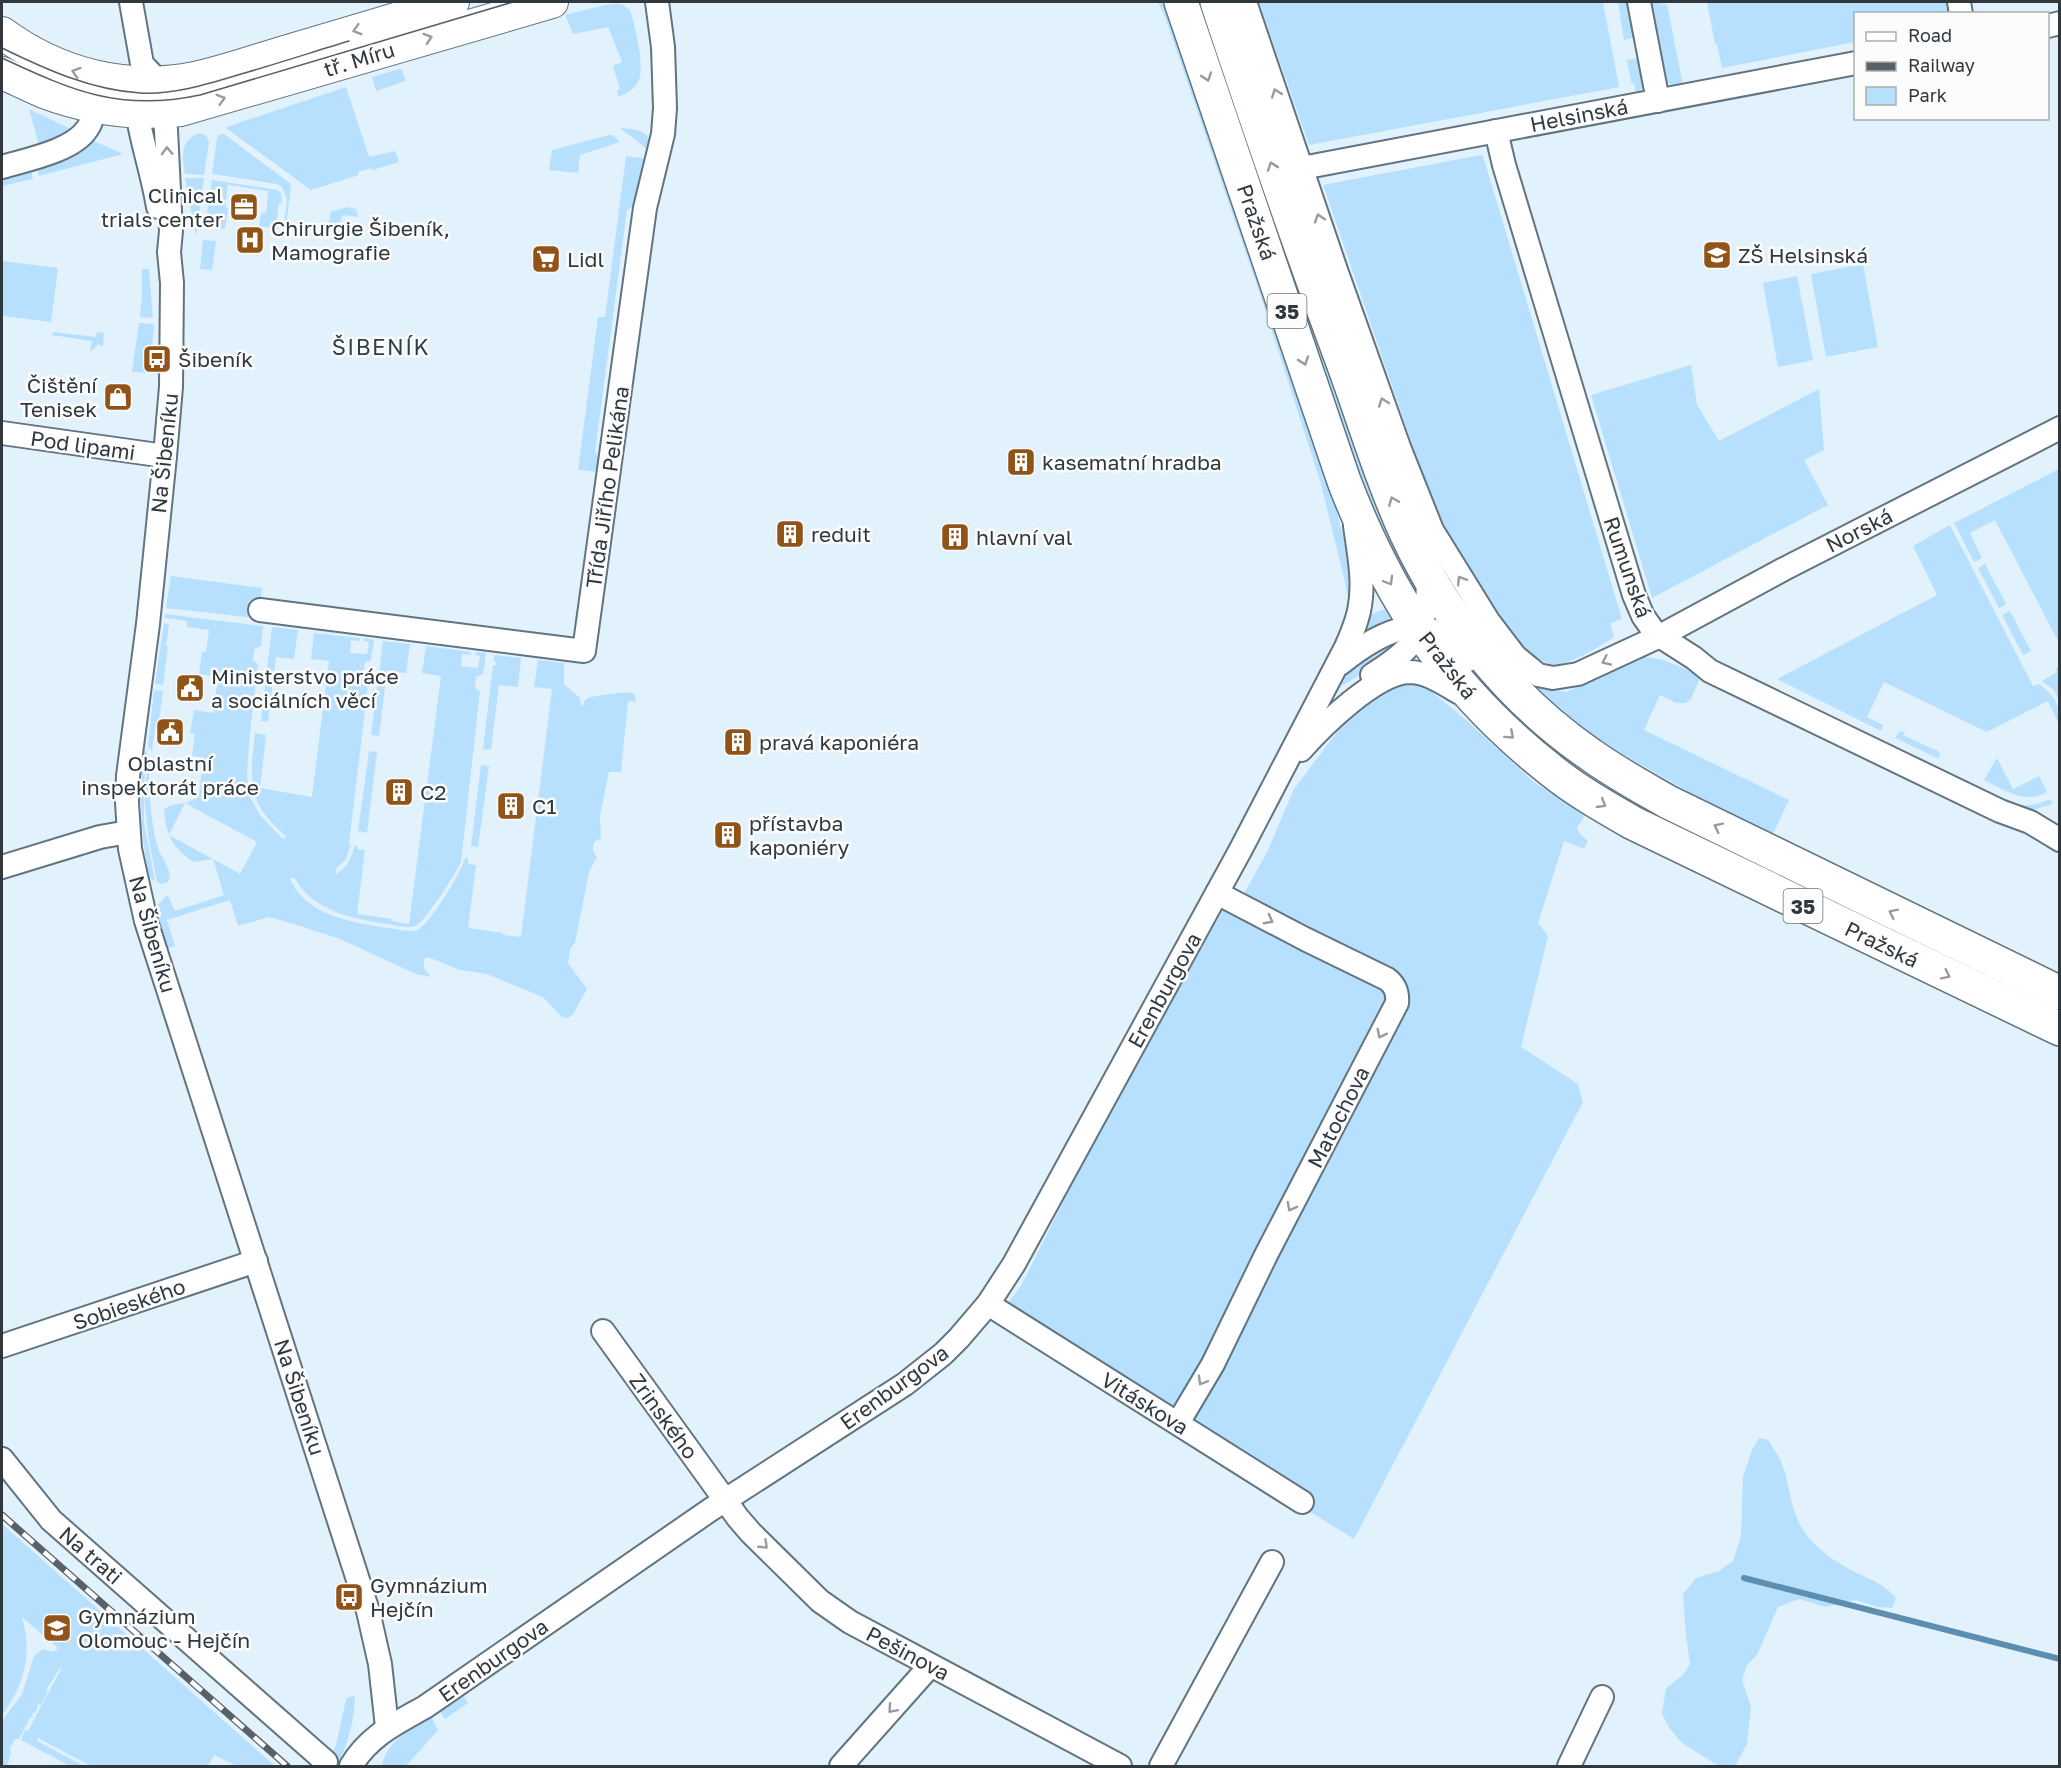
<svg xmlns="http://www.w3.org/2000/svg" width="2061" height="1768" font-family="'Golos Text',sans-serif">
  <rect width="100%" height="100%" fill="#e2f2fd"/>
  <g fill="#b6e0fe" fill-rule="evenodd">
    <path d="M1158,2h6l8,13 161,481 14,57 4,30 -2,24 -3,-21 -25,-102 -59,-184 -97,-283z"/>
    <path d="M1194,2h6l101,294 114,282 -10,7 -33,-66z"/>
    <path d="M1259,2h344l16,85 -310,58z"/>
    <path d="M1618,2h11l7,35 -12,3z"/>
    <path d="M1649,2h18l-11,4 11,-2 16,82c-10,1 -15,-1 -20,-11z"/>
    <path d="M1707,2h242l2,11 -95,1 -1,28 -133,26 -5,-24h-2z"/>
    <path d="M618,4l5,1 7,5c5,15 15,57 9,70 -3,8 -13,14 -21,17l-1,-6 3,-2 -7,-23 9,-4 -14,-35 -35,7 -8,-19 40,-10z"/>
    <path d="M1640,58l4,25 -4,8 -4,2 -2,-10h-3l-4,-23z"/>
    <path d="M399,69l3,1 4,11 -30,10 -4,-14z"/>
    <path d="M346,87l23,70 26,-6 4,11 -26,8 -1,-2 -14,4 1,3 -48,15 -84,-61 -1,-2z"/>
    <path d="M29,109l46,22 -35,17z"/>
    <path d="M620,128c17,1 31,2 32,22l-5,-1z"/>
    <path d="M199,133l7,2 3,7 -5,33 -19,-1c-3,-18 -5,-33 14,-41z"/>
    <path d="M224,134l67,50 -6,52h-2l4,-37 -5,-12 -5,-3 -65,-10 5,-37 2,-2z"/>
    <path d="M609,135h4l7,7 -40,13 -2,18 -29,-3 3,-20z"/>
    <path d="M92,140l31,14 -84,22 -2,-7 47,-21z"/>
    <path d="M1481,155l2,1 139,463 -12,4 4,14c-15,10 -45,29 -63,27 -34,-3 -101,-125 -117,-156l-111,-323z"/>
    <path d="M626,156l24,3 -13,45 -10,6 -32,242 8,10 -2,10 -23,-2 20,-153h7z"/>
    <path d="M31,171l2,8 -31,7v-8z"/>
    <path d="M185,178h19l-8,58 -11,-57z"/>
    <path d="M212,180l66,10 3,3 1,10h-3l-3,22 2,1v3l-19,-3 2,-13h5l2,-22 -40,-6 -3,22 3,1 -3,21 -20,-3z"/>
    <path d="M347,207l9,2 2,8 -15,-2 -6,16 -10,-1 4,-18z"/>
    <path d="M203,240l13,1 -4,29 -12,-1z"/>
    <path d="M2,261l56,7 -7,54 -49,-6z"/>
    <path d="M1863,264l15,83 -52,10 -15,-83z"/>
    <path d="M142,269h7l4,49 -13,-1 2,-21z"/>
    <path d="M1797,276l16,84 -35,7 -15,-84z"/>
    <path d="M139,323l15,1 -4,49 -18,-1z"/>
    <path d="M53,332l43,5 1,-5 7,1 -1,13 -5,-1 -8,7 2,-11 -40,-6z"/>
    <path d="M1691,365l6,40 22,36 100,-52 5,61 -20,10 24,45 -176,93 -61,-203z"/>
    <path d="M2059,469v174l-64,-123 -25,13 12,25 -8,4 -20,-39z"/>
    <path d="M1950,525l83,161 6,-2c16,12 21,20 20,40l-11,-23 -61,31 -103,-50 -17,35 16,8 -2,6 -104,-52 160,-84 -24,-49z"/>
    <path d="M1985,564l21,40 -7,4 -21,-40z"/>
    <path d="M171,576l91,12 -1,13 -6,17 -89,-10z"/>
    <path d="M1390,607l2,9 -2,2 -27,15 4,-17z"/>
    <path d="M2010,611l21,40 -8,4 -21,-40z"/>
    <path d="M165,614l98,12 -2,20 -7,3 -1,11 5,4 -8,68 -3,42 1,12 2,11 10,18 23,24 3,-2c-6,-7 -14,-13 -20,-21 -20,-24 -14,-54 -11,-83l11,2 -6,53 52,9 17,-136 -18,-2 3,-26 46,5v3l-9,-1 -1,13 17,1 2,-12 -5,-1v-3l10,2 -3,20 -6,3 -2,10 6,4 -20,166 2,1 -5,15 -10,10v5c11,-6 16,-17 19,-29h2v4l8,1 -8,64 35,5v2l17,3 32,-248 -19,-3 4,-27 45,6v3l-9,-1 -1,12 17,2 2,-12 -5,-1 1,-3 10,1 -3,21 -7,3 -1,11 5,3 -19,171c-5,11 -36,61 -46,64 -8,3 -20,-1 -28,-2 -34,-5 -75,-13 -93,-47l-4,2c16,37 64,44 99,49 9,1 20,5 28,2 12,-4 45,-59 48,-72h3v6l8,1 -8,63 35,5v2l18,2 31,-248 -18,-2 4,-27 25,3 1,-6v27l16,14 1,8h2c1,-4 0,-5 5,-8 4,-2 40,-7 44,-5 4,2 3,5 4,9l-8,-1 -7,71h-12l-9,44 1,22 -7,4c-2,7 -1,10 3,15l-8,15 -14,71 -5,6 -2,14 19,26 -14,25 -5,4 -6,-1 -19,-20 -56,-23 -27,-4 -32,-13 -4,2v9l7,9 -15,-3 -76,-35 -46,-15 -25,-7 -31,9 -8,-26 -63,20 8,26 -8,3 -10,-39 1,-5 8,-9h2l7,15 49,-16 -11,-36 -20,3c-21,-15 -27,-27 -29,-52 7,-7 11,-5 20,-7 5,-1 10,-4 15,-6l4,-39 -11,-2 3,-22 -5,-1 4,-23 19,3 5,-36 -19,-3 3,-22h4l3,-22 -22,-3v-6l-22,-3zM185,803l72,39 -17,32 -71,-39z"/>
    <path d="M164,623l5,1 -3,22 2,1 -5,38 -8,-1z"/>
    <path d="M272,627l26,3 -4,29 -18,-2 -8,65 -7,-1z"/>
    <path d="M1400,639l-16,21 -39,24 -5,1c6,-19 42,-39 60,-46z"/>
    <path d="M383,641l27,3 -4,29 -19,-2 -8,65 -8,-1z"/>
    <path d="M494,655l27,3 -3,29 -19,-2 -8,65 -8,-1 10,-84h3v-3h-2z"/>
    <path d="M1645,657l19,3 35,15 1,3 -9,21 -6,4h-9l-16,-8 -16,35 145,70 -18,38 -80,-41 -4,-6 -65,-37 -2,3 -7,-3 -98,-80 30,15 21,3z"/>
    <path d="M2059,666v35l-5,-11 -12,-9 15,-9 -1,-4z"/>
    <path d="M1413,683l12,3 40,33 69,63 51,33 -8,13 2,5 9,8 -4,8 -20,-8 -26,82 10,13 -27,111 57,37 5,18 -229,437 -357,-222 24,-31 72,-144 133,-237 19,-13 23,-42 26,-61 49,-65 18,-20 26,-18z"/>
    <path d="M154,690l9,1 -5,38h-3l-3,22 -4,-4z"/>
    <path d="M1900,731l5,1 -2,3 32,15 1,-1 4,5 -1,5 -44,-21z"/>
    <path d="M144,750l3,3 -2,8 -1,32 5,-36 3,2c-7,12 0,69 5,85 2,11 11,20 13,31l-2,7 -6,2 -5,-2 -9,-47 -4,-39v26l11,59 -5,-3c-10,-41 -11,-87 -6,-128z"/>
    <path d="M369,751l8,1 -10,81 -9,-2z"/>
    <path d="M1997,758l16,31 26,-13 8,16c-20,13 -44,-2 -63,-12z"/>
    <path d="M481,765l8,1 -11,81 -7,-1z"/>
    <path d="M1981,788c28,13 39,25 69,11l3,5 -24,7 -50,-20z"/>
    <path d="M1759,1438l9,2c5,8 11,15 14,24 9,24 8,49 24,70 11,15 27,26 43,35 17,9 35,14 47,29l-4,10 -14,-1 -23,-7 -30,7 -26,-8 -21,8 -21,48 -10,10 -5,15 9,27 -4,37 -12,22h-16l-37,-23 -12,-14 -8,-15 4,-26 17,-13 7,-11 -4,-28 -3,-42 13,-16 23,-7 14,-10 8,-25 2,-59 9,-27z"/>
    <path d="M2,1524l273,242h-38l-23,-11 -6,11h-117l-53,-28 -1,3 47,25h-14l-49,-26 4,-10 3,1 33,-62 -1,-1 -14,22 2,1 -7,14 -3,-1 -2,8 -4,2 1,3 -3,1 -11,21h-4l-5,9 1,5 -4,13h-5v-45l20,-27 12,-38 9,-7 11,3 4,-4 -36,-31c11,36 2,69 -20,98z"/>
    <path d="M462,1694l6,9 -23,16 -6,-9z"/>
    <path d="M355,1696c0,24 -8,49 -18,70h-10l9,-21 10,-46 3,-2z"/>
    <path d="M431,1716l7,14 -32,36h-24c4,-25 30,-37 49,-50z"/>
  </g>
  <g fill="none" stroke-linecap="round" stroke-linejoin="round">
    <path stroke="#5d8eaf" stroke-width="6" d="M1744,1578l316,81"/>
    <g stroke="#627480" stroke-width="26">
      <g id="minor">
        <path d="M131,2l11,62 18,19 6,47 5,101 -2,21 3,31 -1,104 -6,69 -17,168 -20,152 -1,27 3,46 16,72 222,690 12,53 7,63"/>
        <path d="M1245,2l91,268 63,177 33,83 57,92 26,34 23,19 15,3 25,-4 82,-38 124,-67 276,-141"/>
        <path d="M1639,2l19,99"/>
        <path d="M1959,2l2,12"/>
        <path d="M2048,26l12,-3"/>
        <path d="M135,99c4,36 17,71 23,108"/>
        <path d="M1496,131l8,34 130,430 9,21 12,17 39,25 16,13 290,140 30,11 30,18"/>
        <path d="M2,167c23,-7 71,-16 85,-38 5,-6 6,-14 8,-22"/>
        <path d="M1302,168l554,-105"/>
        <path d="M2,433l163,23"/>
        <path d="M260,610l324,41 61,-443 18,-74 2,-26 -2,-61 -6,-45"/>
        <path d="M1340,664c44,-35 88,-59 128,-4"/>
        <path d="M1372,675c12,-8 27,-17 37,-29 15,-19 21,-48 18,-71"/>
        <path d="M1301,750c21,-24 75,-77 108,-78 19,0 35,12 51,21"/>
        <path d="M2,867l98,-30 28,-5"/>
        <path d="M988,1304l314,198"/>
        <path d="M603,1331l135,187 13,15 69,68 30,21 270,144"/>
        <path d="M2,1346l254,-85"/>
        <path d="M1178,1423l35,-59 53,-109 131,-252c1,-11 -2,-18 -10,-24l-82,-40 -88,-46"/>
        <path d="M2,1459l49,61 275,242"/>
        <path d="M351,1766c18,-30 44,-42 74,-59l285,-197 195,-126 38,-30 16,-16 29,-34 26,-40 227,-415 105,-202c5,-11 10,-23 13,-36 6,-28 0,-56 -4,-85"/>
        <path d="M841,1766l89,-100"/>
        <path d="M1161,1766l111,-204"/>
        <path d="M1569,1766l33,-69"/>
      </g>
    </g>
    <g stroke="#627480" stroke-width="34">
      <g id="secondary">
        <path d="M2,33c56,41 124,59 193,45 32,-7 65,-19 96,-28 54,-16 108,-32 162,-48"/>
        <path d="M2,73c14,6 28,13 42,19 45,17 90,23 137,18l371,-108"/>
      </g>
    </g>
    <g stroke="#627480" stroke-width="36">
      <g id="primary">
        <path d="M1181,2l163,479c46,120 106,210 208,290 25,20 53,36 81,52l427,206"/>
        <path d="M1217,2c39,117 79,234 122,350 23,61 41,124 68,183 41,87 105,166 184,220 25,18 51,32 77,47l392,191"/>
      </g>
    </g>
    <use href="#minor" stroke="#fff" stroke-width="22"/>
    <use href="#secondary" stroke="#fff" stroke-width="32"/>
    <use href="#primary" stroke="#fff" stroke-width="33"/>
    <g stroke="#586168" stroke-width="1.5">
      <path d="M2,48c43,21 89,42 138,45 37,2 74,-11 108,-21 34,-10 68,-21 101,-31"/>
      <path d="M2,58c71,33 118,54 198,37l313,-93"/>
    </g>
    <g stroke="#586168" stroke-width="7">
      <path id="rail" d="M2,1515l285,251"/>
    </g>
    <use href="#rail" stroke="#fcfcfc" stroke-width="4.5" stroke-dasharray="14" stroke-linecap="butt"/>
  </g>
  <defs><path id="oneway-chevron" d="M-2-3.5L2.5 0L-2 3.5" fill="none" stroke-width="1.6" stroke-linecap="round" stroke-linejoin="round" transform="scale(1.5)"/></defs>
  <g stroke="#989c9e">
    <use href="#oneway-chevron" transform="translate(357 30) rotate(163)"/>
    <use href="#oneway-chevron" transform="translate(428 38) rotate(-18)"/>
    <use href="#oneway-chevron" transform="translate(76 72) rotate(-162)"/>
    <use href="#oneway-chevron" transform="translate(1207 77) rotate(71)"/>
    <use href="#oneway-chevron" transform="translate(1276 93) rotate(-110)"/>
    <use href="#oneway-chevron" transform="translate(221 99) rotate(-16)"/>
    <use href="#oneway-chevron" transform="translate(167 151) rotate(-93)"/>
    <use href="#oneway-chevron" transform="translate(1272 166) rotate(-109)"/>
    <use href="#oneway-chevron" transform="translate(1319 218) rotate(-108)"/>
    <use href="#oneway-chevron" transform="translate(1304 361) rotate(71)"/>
    <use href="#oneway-chevron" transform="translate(1383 402) rotate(-110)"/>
    <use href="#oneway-chevron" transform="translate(1393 501) rotate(-112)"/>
    <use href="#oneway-chevron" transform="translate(1461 580) rotate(-122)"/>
    <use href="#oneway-chevron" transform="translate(1389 581) rotate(60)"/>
    <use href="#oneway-chevron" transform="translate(1606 661) rotate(155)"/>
    <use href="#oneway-chevron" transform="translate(1510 735) rotate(42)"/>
    <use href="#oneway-chevron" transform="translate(1602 804) rotate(31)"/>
    <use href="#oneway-chevron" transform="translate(1718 827) rotate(-154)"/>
    <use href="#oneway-chevron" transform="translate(1893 913) rotate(-154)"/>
    <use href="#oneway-chevron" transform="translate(1269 920) rotate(28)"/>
    <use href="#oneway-chevron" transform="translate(1946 975) rotate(26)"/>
    <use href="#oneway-chevron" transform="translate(1381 1034) rotate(117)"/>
    <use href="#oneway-chevron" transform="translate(1291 1207) rotate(118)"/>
    <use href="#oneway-chevron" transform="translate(1202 1381) rotate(120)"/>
    <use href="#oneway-chevron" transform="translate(764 1545) rotate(44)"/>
    <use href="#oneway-chevron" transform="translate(892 1709) rotate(131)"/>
  </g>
  <defs>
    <g id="office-square" transform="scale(1.5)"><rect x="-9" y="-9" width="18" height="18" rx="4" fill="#915317" stroke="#fcfcfc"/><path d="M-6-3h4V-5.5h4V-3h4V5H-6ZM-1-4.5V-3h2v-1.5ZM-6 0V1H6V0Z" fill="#fff"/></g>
    <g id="hospital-square" transform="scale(1.5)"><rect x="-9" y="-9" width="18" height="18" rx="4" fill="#915317" stroke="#fcfcfc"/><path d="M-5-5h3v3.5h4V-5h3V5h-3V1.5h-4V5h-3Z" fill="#fff"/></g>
    <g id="school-square" transform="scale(1.5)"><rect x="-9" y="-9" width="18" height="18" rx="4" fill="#915317" stroke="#fcfcfc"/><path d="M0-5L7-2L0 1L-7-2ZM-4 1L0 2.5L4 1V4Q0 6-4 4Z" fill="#fff"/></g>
    <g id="supermarket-square" transform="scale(1.5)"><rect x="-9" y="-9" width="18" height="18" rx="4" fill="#915317" stroke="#fcfcfc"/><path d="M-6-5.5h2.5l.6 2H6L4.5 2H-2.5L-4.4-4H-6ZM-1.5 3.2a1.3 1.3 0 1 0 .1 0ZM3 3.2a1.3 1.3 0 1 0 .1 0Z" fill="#fff"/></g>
    <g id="bus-square" transform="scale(1.5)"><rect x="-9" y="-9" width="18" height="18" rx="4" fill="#915317" stroke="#fcfcfc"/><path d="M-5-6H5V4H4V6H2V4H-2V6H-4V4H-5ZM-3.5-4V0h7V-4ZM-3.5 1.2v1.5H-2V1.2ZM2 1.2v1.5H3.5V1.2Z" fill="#fff"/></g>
    <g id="shop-square" transform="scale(1.5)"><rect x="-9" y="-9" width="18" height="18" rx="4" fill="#915317" stroke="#fcfcfc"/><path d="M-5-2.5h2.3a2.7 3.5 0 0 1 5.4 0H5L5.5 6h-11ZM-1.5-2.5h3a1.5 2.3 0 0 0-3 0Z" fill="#fff"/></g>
    <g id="building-square" transform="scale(1.5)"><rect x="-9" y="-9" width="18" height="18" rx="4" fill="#915317" stroke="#fcfcfc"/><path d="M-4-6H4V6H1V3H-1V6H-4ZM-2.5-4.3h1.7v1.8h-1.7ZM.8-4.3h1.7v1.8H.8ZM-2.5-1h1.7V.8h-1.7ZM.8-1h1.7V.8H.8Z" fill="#fff"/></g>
    <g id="civic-square" transform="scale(1.5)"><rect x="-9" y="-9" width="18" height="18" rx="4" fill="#915317" stroke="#fcfcfc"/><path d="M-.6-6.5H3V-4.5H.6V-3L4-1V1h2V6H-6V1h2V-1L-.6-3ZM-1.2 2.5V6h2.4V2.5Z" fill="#fff"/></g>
    <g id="university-square" transform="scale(1.5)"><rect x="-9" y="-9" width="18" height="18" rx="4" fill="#915317" stroke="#fcfcfc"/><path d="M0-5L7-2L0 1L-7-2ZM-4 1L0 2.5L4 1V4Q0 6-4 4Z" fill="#fff"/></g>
  </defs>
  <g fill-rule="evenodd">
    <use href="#office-square" x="244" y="207"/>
    <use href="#hospital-square" x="250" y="240"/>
    <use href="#school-square" x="1717" y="255"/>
    <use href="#supermarket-square" x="546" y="259"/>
    <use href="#bus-square" x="157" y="359"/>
    <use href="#shop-square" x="118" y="397"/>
    <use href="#building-square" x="1021" y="462"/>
    <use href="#building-square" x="790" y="534"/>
    <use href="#building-square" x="955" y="537"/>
    <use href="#civic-square" x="190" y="688"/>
    <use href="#civic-square" x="170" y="732"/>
    <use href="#building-square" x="738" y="742"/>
    <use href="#building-square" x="399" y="792"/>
    <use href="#building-square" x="511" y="806"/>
    <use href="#building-square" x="728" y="835"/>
    <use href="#bus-square" x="349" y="1597"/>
    <use href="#university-square" x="57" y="1628"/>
  </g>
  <g text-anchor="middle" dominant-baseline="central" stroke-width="5" stroke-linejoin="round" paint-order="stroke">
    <g fill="#fcfcfc" stroke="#6d7376" stroke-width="1.5">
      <rect x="1267.5" y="294" width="39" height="34" rx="4.5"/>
      <rect x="1783.5" y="889" width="39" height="34" rx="4.5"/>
    </g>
    <g font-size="20" font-weight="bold" fill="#30383d">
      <text x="1287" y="311">35</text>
      <text x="1803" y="906">35</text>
    </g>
    <g font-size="21" fill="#30383d" stroke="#fcfcfc">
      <text transform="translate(359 59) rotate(-17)">tř. Míru</text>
      <text transform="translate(1579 115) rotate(-11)">Helsinská</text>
      <text transform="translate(1257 222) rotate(71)">Pražská</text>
      <text transform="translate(83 445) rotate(8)">Pod lipami</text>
      <text transform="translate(164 453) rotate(-84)">Na Šibeníku</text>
      <text transform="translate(607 487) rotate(-82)">Třída Jiřího Pelikána</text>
      <text transform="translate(1859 530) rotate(-27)">Norská</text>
      <text transform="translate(1628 567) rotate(71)">Rumunská</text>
      <text transform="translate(1448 665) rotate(52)">Pražská</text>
      <text transform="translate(153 934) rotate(74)">Na Šibeníku</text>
      <text transform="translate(1882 944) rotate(26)">Pražská</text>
      <text transform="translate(1164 990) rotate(-61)">Erenburgova</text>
      <text transform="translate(1338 1117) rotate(-63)">Matochova</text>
      <text transform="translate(129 1304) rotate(-19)">Sobieského</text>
      <text transform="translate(894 1387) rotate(-36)">Erenburgova</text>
      <text transform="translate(300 1397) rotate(72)">Na Šibeníku</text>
      <text transform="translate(1145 1403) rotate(32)">Vitáskova</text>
      <text transform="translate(664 1416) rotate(54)">Zrinského</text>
      <text transform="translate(91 1555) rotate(41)">Na trati</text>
      <text transform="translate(908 1653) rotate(28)">Pešinova</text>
      <text transform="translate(493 1660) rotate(-35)">Erenburgova</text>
    </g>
    <g font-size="21" fill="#30383d" stroke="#fcfcfc" text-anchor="start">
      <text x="223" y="195" text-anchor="end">Clinical<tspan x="223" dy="24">trials center</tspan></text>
      <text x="271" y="228">Chirurgie Šibeník,<tspan x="271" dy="24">Mamografie</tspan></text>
      <text x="1738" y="255">ZŠ Helsinská</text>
      <text x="567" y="259">Lidl</text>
      <text x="178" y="359">Šibeník</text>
      <text x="97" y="385" text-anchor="end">Čištění<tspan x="97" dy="24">Tenisek</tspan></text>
      <text x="1042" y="462">kasematní hradba</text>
      <text x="811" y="534">reduit</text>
      <text x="976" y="537">hlavní val</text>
      <text x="211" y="676">Ministerstvo práce<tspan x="211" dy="24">a sociálních věcí</tspan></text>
      <text x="759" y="742">pravá kaponiéra</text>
      <text x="170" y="763" text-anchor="middle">Oblastní<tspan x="170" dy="24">inspektorát práce</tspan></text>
      <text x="420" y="792">C2</text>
      <text x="532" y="806">C1</text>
      <text x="749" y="823">přístavba<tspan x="749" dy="24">kaponiéry</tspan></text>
      <text x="370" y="1585">Gymnázium<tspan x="370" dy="24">Hejčín</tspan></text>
      <text x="78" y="1616">Gymnázium<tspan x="78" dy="24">Olomouc - Hejčín</tspan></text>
    </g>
    <g font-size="22" letter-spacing="1.5" fill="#2f3f4a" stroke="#fcfcfc">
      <text x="381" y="346">ŠIBENÍK</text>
    </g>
  </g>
  <rect width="2061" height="1768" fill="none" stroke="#30383d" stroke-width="6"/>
  <rect x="1854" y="12" width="195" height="108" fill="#fcfcfc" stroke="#aaaeb0" stroke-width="1.5"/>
  <rect x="1866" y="32" width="30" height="9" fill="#ffffff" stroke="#aaaeb0" stroke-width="1.5"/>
  <text x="1908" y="42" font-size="18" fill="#30383d">Road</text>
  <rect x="1866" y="62" width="30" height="9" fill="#586168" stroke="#aaaeb0" stroke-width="1.5"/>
  <text x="1908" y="72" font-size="18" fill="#30383d">Railway</text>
  <rect x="1866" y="87" width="30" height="18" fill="#b6e0fe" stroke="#aaaeb0" stroke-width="1.5"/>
  <text x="1908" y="102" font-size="18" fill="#30383d">Park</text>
</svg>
